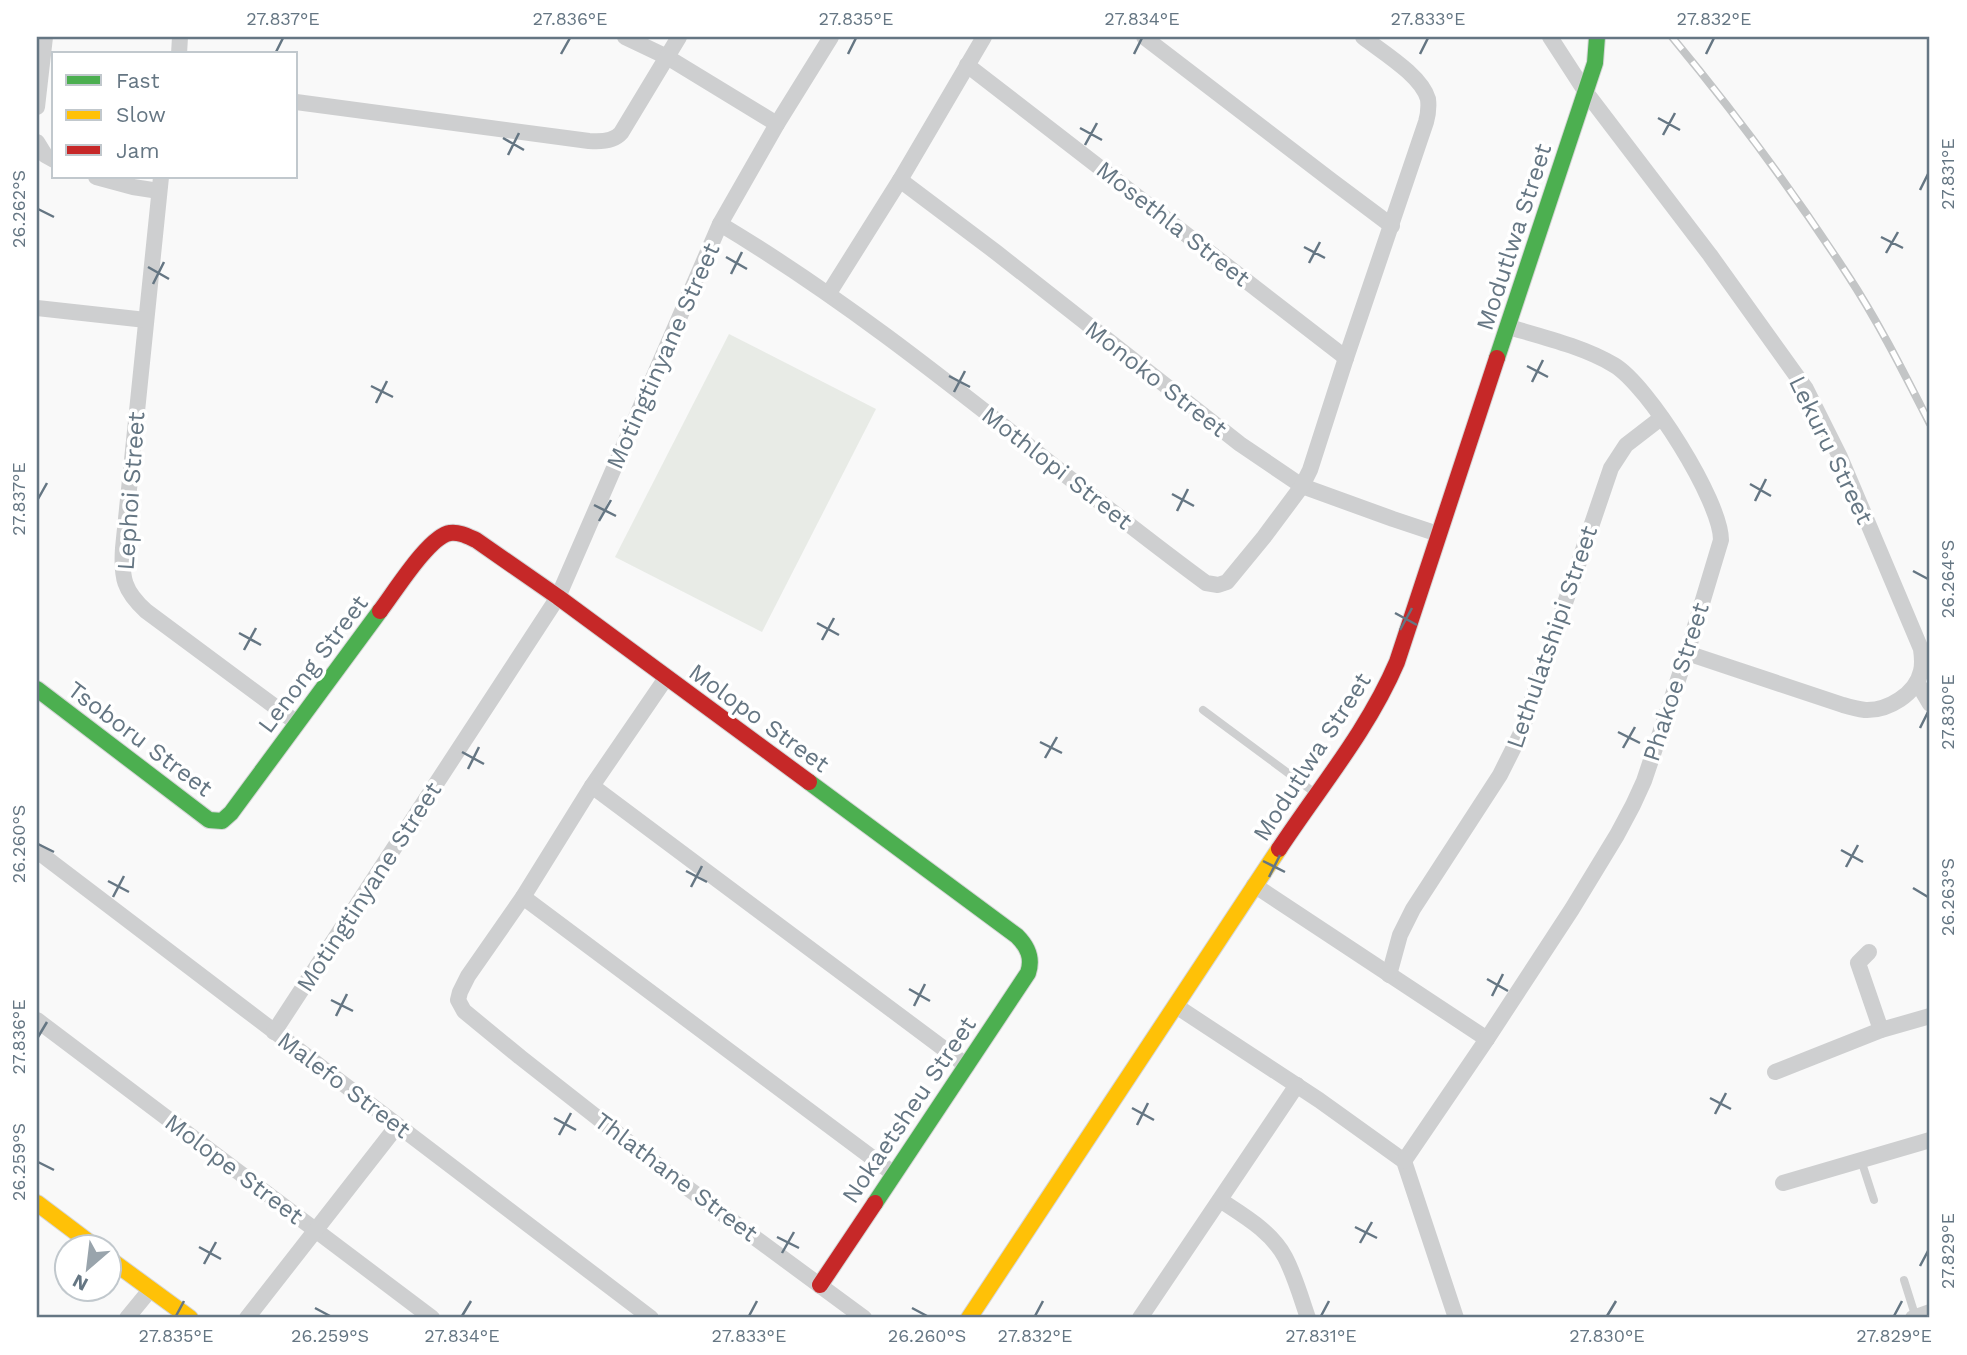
<svg xmlns="http://www.w3.org/2000/svg" width="1967" height="1355" font-family="'Work Sans',sans-serif">
  <rect width="100%" height="100%" fill="#f9f9f9"/>
  <path fill="#e8ebe6" d="M729,334l147,75 -114,223 -147,-75z"/>
  <g fill="none" stroke-linecap="round" stroke-linejoin="round">
    <g stroke="#d5d6d7" stroke-width="18">
      <g id="fast">
        <path d="M1497,358l98,-295 2,-26"/>
        <path d="M37,689l172,131 13,1 9,-8 149,-202"/>
        <path d="M809,782l208,154c11,11 16,22 11,37l-153,230"/>
      </g>
    </g>
    <g stroke="#d5d6d7" stroke-width="18">
      <g id="slow">
        <path d="M37,1203l57,43"/>
        <path d="M108,1258l82,60"/>
        <path d="M969,1318l310,-469"/>
      </g>
    </g>
    <g stroke="#d5d6d7" stroke-width="18">
      <g id="jam">
        <path d="M380,611c14,-18 49,-75 70,-78 10,-1 17,3 26,7l82,57 251,185"/>
        <path d="M1279,849c41,-62 89,-119 118,-187l100,-304"/>
        <path d="M820,1285l55,-82"/>
      </g>
    </g>
    <g stroke="#cecfd0" stroke-width="8">
      <path d="M1203,710l112,83"/>
      <path d="M1861,1160l13,40"/>
      <path d="M1904,1280l12,38"/>
    </g>
    <g stroke="#cecfd0" stroke-width="16">
      <path d="M625,37l42,20 110,67"/>
      <path d="M1144,37l188,144 60,45"/>
      <path d="M1550,37l35,54 125,164 96,134 34,68 81,192c1,7 2,14 0,22 -5,23 -33,40 -56,39 -7,-1 -15,-3 -22,-5l-156,-52"/>
      <path d="M179,54l1,-17"/>
      <path d="M967,65l379,293"/>
      <path d="M296,102l293,39c11,1 24,1 32,-8l58,-96"/>
      <path d="M37,107l8,-70"/>
      <path d="M37,142l8,13 9,5"/>
      <path d="M96,177l37,10 26,4"/>
      <path d="M161,177l-38,371c-2,30 1,43 23,63l151,112"/>
      <path d="M900,180l97,73 243,191 62,42 91,33 45,15"/>
      <path d="M720,224c174,104 324,240 486,359l12,2 9,-3 37,-45 38,-51 8,-16 36,-112 80,-236c2,-7 3,-15 2,-23 -7,-24 -46,-47 -65,-62"/>
      <path d="M829,293l71,-113 84,-143"/>
      <path d="M37,308l109,12"/>
      <path d="M666,678l-74,108 -69,111 -55,79 -8,16 -2,8 6,11 56,46 158,124 186,137"/>
      <path d="M1917,682l13,22"/>
      <path d="M592,786l375,280"/>
      <path d="M37,851l614,467"/>
      <path d="M1254,885l233,154"/>
      <path d="M523,897l371,277"/>
      <path d="M1869,952l-11,11 23,67"/>
      <path d="M1389,975l11,-40 13,-26 87,-134 20,-40 91,-267 15,-23 35,-27"/>
      <path d="M1176,1006l143,94 85,61 52,157"/>
      <path d="M37,1020l395,298"/>
      <path d="M274,1032l284,-435 162,-373 57,-100 54,-87"/>
      <path d="M1775,1072l106,-42 49,-14"/>
      <path d="M1404,1161l83,-122 85,-130 45,-74 16,-30 11,-24 43,-128 34,-113c0,-39 -73,-155 -107,-175 -30,-18 -71,-28 -105,-38"/>
      <path d="M1783,1183l147,-43"/>
      <path d="M1220,1200c24,16 51,31 65,57 10,19 16,41 23,61"/>
      <path d="M127,1318l23,-28"/>
      <path d="M247,1318l150,-192"/>
      <path d="M1140,1318l157,-233"/>
      <path d="M1913,1318l17,-6"/>
    </g>
    <use href="#fast" stroke="#4caf50" stroke-width="16"/>
    <use href="#slow" stroke="#ffc107" stroke-width="16"/>
    <use href="#jam" stroke="#c62828" stroke-width="16"/>
    <g stroke="#c3c5c6" stroke-width="8">
      <path id="rail" d="M1672,37c63,76 121,154 175,237 31,47 57,99 83,150"/>
    </g>
    <use href="#rail" stroke="#fff" stroke-width="5" stroke-dasharray="16" stroke-linecap="butt"/>
  </g>
  <path fill="none" stroke="#657683" stroke-width="2.5" d="M275,54l8,-16M561,54l9,-16M848,54l8,-16M1134,54l8,-16M1420,54l8,-16M1706,54l8,-16M1658,118l22,12M1080,128l22,12M1663,135l12,-22M503,138l21,12M1085,145l12,-22M508,155l11,-22M1920,190l8,-16M38,209l16,8M1881,237l22,11M1304,247l21,11M1886,253l12,-21M726,257l21,12M1309,263l11,-21M148,267l21,12M731,274l11,-22M153,284l11,-22M1527,366l21,11M949,376l21,11M1532,382l11,-22M371,386l22,11M954,392l11,-21M376,403l11,-22M1750,484l21,12M1172,494l22,12M38,499l9,-16M1755,501l11,-22M594,505l22,11M1177,511l11,-22M599,521l12,-21M1913,571l15,8M1395,613l22,12M817,623l22,12M1400,630l12,-22M239,633l22,12M822,640l12,-22M244,650l12,-22M1920,728l8,-16M1618,732l22,11M1040,742l22,11M1623,748l12,-21M462,752l22,12M1045,758l12,-21M468,769l11,-22M38,844l16,8M1841,850l22,12M1263,861l22,11M1846,867l12,-22M686,871l21,11M1269,877l11,-22M108,881l21,11M691,887l11,-21M1913,888l15,9M113,897l11,-21M1487,979l21,12M909,989l21,12M1492,996l11,-22M331,1000l22,11M914,1006l11,-22M336,1016l11,-22M38,1037l9,-15M1710,1098l21,11M1132,1108l22,12M1715,1114l11,-21M554,1118l22,12M1137,1125l11,-22M559,1135l12,-22M38,1162l16,8M1355,1227l22,11M777,1237l22,11M1360,1243l12,-21M199,1247l22,12M782,1253l12,-21M204,1264l12,-22M1920,1266l8,-15M315,1308l15,8M912,1308l15,8M176,1316l8,-15M462,1316l9,-15M749,1316l8,-15M1035,1316l8,-15M1321,1316l8,-15M1607,1316l9,-15M1894,1316l8,-15"/>
  <g text-anchor="middle" dominant-baseline="central" stroke-width="7" stroke-linejoin="round" paint-order="stroke">
    <g font-size="24" fill="#657683" stroke="#fff">
      <text transform="translate(1173 224) rotate(38)">Mosethla Street</text>
      <text transform="translate(1514 237) rotate(-72)">Modutlwa Street</text>
      <text transform="translate(663 356) rotate(-66)">Motingtinyane Street</text>
      <text transform="translate(1156 379) rotate(38)">Monoko Street</text>
      <text transform="translate(1831 450) rotate(64)">Lekuru Street</text>
      <text transform="translate(1057 468) rotate(38)">Mothlopi Street</text>
      <text transform="translate(131 491) rotate(-86)">Lephoi Street</text>
      <text transform="translate(1552 637) rotate(-71)">Lethulatshipi Street</text>
      <text transform="translate(313 664) rotate(-53)">Lenong Street</text>
      <text transform="translate(1676 682) rotate(-72)">Phakoe Street</text>
      <text transform="translate(759 718) rotate(36)">Molopo Street</text>
      <text transform="translate(140 739) rotate(37)">Tsoboru Street</text>
      <text transform="translate(1312 757) rotate(-57)">Modutlwa Street</text>
      <text transform="translate(369 887) rotate(-57)">Motingtinyane Street</text>
      <text transform="translate(344 1085) rotate(37)">Malefo Street</text>
      <text transform="translate(909 1110) rotate(-56)">Nokaetsheu Street</text>
      <text transform="translate(234 1169) rotate(37)">Molope Street</text>
      <text transform="translate(676 1177) rotate(37)">Thlathane Street</text>
    </g>
  </g>
  <rect width="1967" height="1355" fill="none" stroke="#ffffff" stroke-width="77"/>
  <rect x="52" y="52" width="245" height="126" fill="#ffffff" stroke="#c1c8cd" stroke-width="2"/>
  <rect x="66" y="75" width="35" height="10" fill="#4caf50" stroke="#c1c8cd" stroke-width="2"/>
  <text x="116" y="88" font-size="21" fill="#657683">Fast</text>
  <rect x="66" y="110" width="35" height="10" fill="#ffc107" stroke="#c1c8cd" stroke-width="2"/>
  <text x="116" y="122" font-size="21" fill="#657683">Slow</text>
  <rect x="66" y="145" width="35" height="10" fill="#c62828" stroke="#c1c8cd" stroke-width="2"/>
  <text x="116" y="158" font-size="21" fill="#657683">Jam</text>
  <g transform="translate(88 1268) rotate(208)"><circle r="33" fill="#ffffff" stroke="#c1c8cd" stroke-width="2"/>
  <path d="M0-5L12 26L0 18L-12 26Z" fill="#99a4ac"/>
  <text y="-10" font-size="19" font-weight="bold" text-anchor="middle" fill="#657683">N</text>
  </g>
  <rect x="38" y="38" width="1890" height="1278" fill="none" stroke="#657683" stroke-width="2.5"/>
  <g font-size="18" text-anchor="middle" fill="#657683">
    <text x="283" y="25">27.837°E</text>
    <text x="570" y="25">27.836°E</text>
    <text x="856" y="25">27.835°E</text>
    <text x="1142" y="25">27.834°E</text>
    <text x="1428" y="25">27.833°E</text>
    <text x="1714" y="25">27.832°E</text>
    <text transform="translate(1948 174) rotate(-90)" y="6">27.831°E</text>
    <text transform="translate(19 209) rotate(-90)" y="6">26.262°S</text>
    <text transform="translate(19 499) rotate(-90)" y="6">27.837°E</text>
    <text transform="translate(1948 579) rotate(-90)" y="6">26.264°S</text>
    <text transform="translate(1948 712) rotate(-90)" y="6">27.830°E</text>
    <text transform="translate(19 844) rotate(-90)" y="6">26.260°S</text>
    <text transform="translate(1948 897) rotate(-90)" y="6">26.263°S</text>
    <text transform="translate(19 1037) rotate(-90)" y="6">27.836°E</text>
    <text transform="translate(19 1162) rotate(-90)" y="6">26.259°S</text>
    <text transform="translate(1948 1251) rotate(-90)" y="6">27.829°E</text>
    <text x="176" y="1342">27.835°E</text>
    <text x="330" y="1342">26.259°S</text>
    <text x="462" y="1342">27.834°E</text>
    <text x="749" y="1342">27.833°E</text>
    <text x="927" y="1342">26.260°S</text>
    <text x="1035" y="1342">27.832°E</text>
    <text x="1321" y="1342">27.831°E</text>
    <text x="1607" y="1342">27.830°E</text>
    <text x="1894" y="1342">27.829°E</text>
  </g>
</svg>
